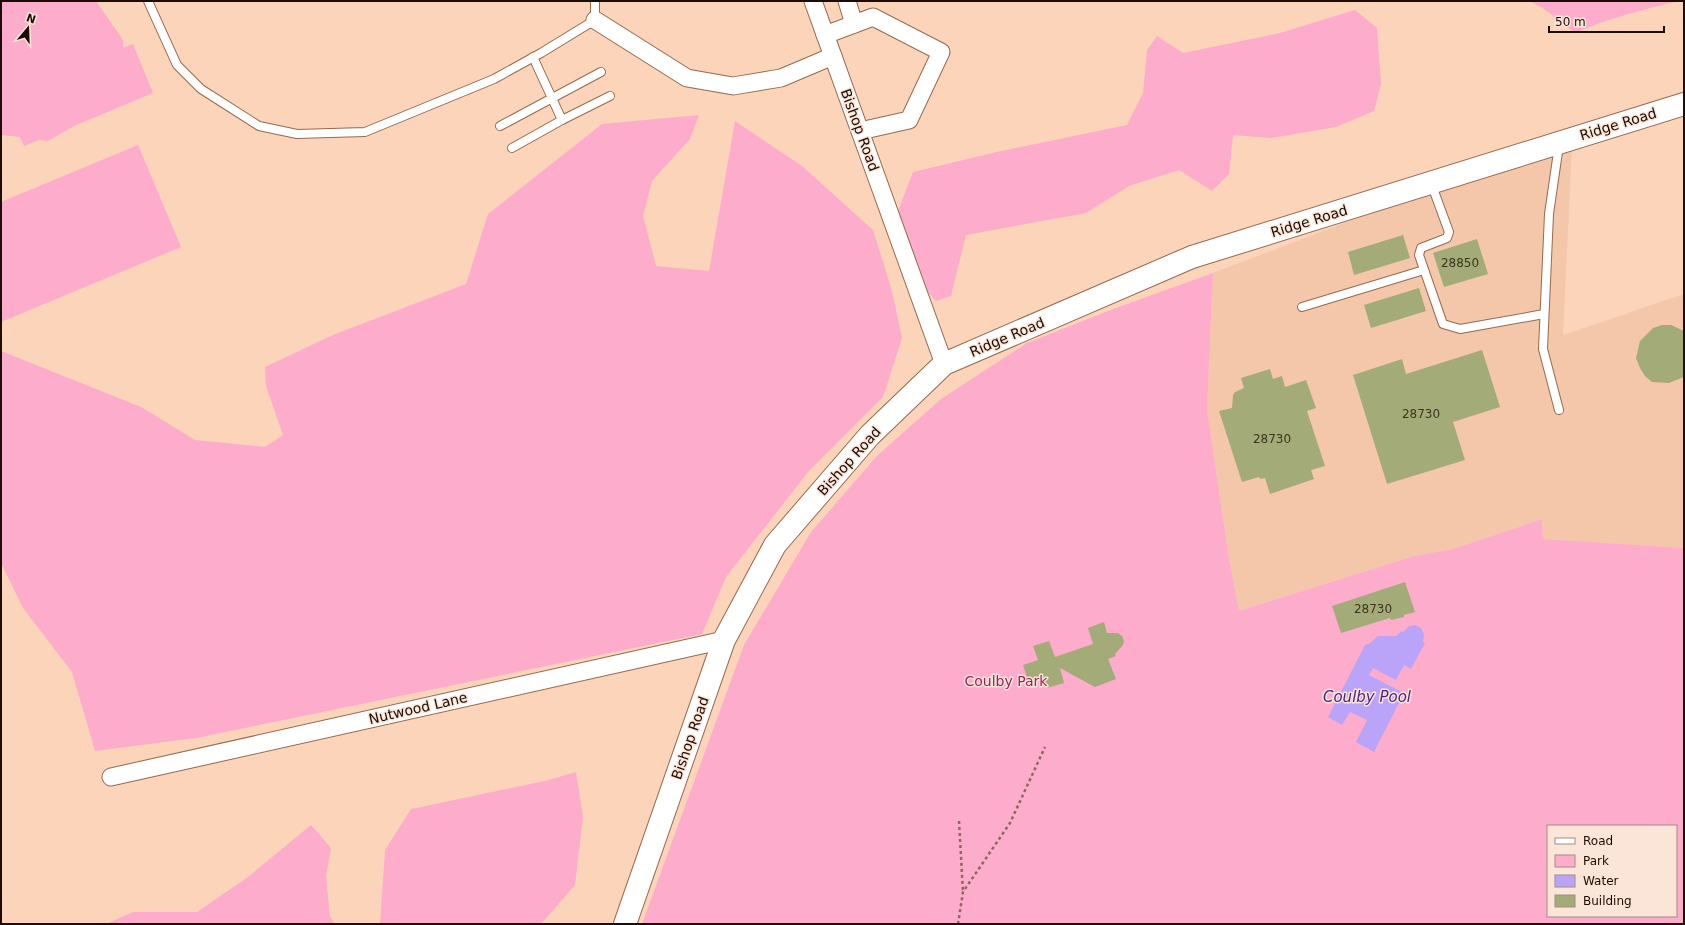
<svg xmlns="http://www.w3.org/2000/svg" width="1685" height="925" font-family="'DejaVu Sans',sans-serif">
  <rect width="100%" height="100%" fill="#fbd4ba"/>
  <path fill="#f4c7ab" d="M1572,146l-9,189 121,-41v254l-141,-9 -1,-20 -89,30 -39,7 -175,55 -10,-52 -22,-149 6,-137 207,-79z"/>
  <g fill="#fdaccb" fill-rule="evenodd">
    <path d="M3,1h93l27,39v8l10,-4 20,49 -79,33 -26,15 -9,-1 -15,6 -4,-9 -18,-2 -1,-132z"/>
    <path d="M1530,1h150c-36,8 -71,17 -105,32l-31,-24z"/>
    <path d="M1355,10l22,18 4,56 -7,27 -38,16 -65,11 -38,-3 -4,39 -17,17 -33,-21 -50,16 -43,27 -120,22 -15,61 -15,5 -8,-9 -30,-81 15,-39 88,-21 126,-26 16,-32 4,-43 10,-14 26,17 97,-20z"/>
    <path d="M699,115l-9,24 -38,42 -9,35 13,50 53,5 26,-150 67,45 71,64 19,61 10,47 -19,59 -75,75 -82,105 -24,57 -506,104 -101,13 -23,-79 -49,-64 -22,-45v-212l140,56 54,33 70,7 18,-12 -17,-49 -1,-19 68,-32 133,-51 22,-70 114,-90z"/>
    <path d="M138,145l43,102 -180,75v-120z"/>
    <path d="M1213,273l-6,137 22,149 10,52 175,-55 39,-7 89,-30 1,20 141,9v376h-1042l102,-279 67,-113 66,-76 64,-57 86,-56 89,-35zM1548,826h128v90h-128z"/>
    <path d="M576,772l7,44 -8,69 -34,39h-161l5,-74 26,-41 134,-28z"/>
    <path d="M311,825l20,23 -5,28 4,41 5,7h-229l27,-12h64l51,-35z"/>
  </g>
  <path fill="#baa4fa" d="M1409,626l6,-1 6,3 3,7 -1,7 2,1 -14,26 -7,-4 -8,15 -23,-12 -4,7 35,18 -30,59 -18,-10 11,-22 -17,-8 -8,13 -14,-8 37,-72 4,-1 9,-8h18l6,-5 1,1z"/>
  <g fill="#a3ab78">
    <path d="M1403,235l7,23 -56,17 -6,-23z"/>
    <path d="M1477,239l11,35 -44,13 -11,-34z"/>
    <path d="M1419,288l7,23 -55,17 -7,-23z"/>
    <path d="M1662,325h9l13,6v46l-15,6 -17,-1 -7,-6 -5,-8 -4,-10 4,-17 13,-13z"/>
    <path d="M1482,350l18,57 -47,15 12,38 -78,24 -34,-109 49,-16 4,15z"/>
    <path d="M1270,369l3,10 9,-3 3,11 21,-7 10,28 -9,3 18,55 -14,4 3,9 -44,15 -5,-16 -5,1 -1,-2 -17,5 -23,-71 13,-3 1,-13 2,-3 9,-4 -3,-10z"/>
    <path d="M1405,582l10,30 -11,3v2l-13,3 -1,-2 -49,15 -9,-27z"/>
    <path d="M1104,622l3,11h11l4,3 2,5 -1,4 -8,9 1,2 -8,3 8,20 -21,8 -35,-19 4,15 -17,5 -4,-12 -15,4 -5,-15 15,-5 -5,-14 16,-5 6,16 38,-13 -5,-16z"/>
  </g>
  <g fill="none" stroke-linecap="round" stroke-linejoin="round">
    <g stroke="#966a4d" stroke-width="10">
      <g id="service">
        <path d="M148,1l29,64 24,24 58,37 38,8 68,-2 129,-53 47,-26 54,-33v-19"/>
        <path d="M562,120l48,-24"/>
        <path d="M500,126l101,-54"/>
        <path d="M1559,145l-10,69 -6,135 16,61"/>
        <path d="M512,148l50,-28 -29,-63"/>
        <path d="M1431,183l18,49 -2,6 -26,10 -2,7 24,69 17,5 84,-15"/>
        <path d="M1302,307l122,-37"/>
      </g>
    </g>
    <g stroke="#966a4d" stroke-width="19">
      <g id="minor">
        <path d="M813,1l131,363"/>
        <path d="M847,1l7,23"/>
        <path d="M595,20l92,58 46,8 48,-8 52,-22"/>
        <path d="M825,35l48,-18 68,35 -32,68 -49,11"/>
        <path d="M111,777l613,-137"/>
      </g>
    </g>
    <g stroke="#966a4d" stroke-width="24">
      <path id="secondary" d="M625,924l99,-284 51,-95 95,-110 74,-71 248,-107 492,-153"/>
    </g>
    <g stroke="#886c5b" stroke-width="2.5" stroke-dasharray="3 3" stroke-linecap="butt">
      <path d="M959,821l4,71"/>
      <path d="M958,924l5,-32 47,-69 35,-76"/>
    </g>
    <use href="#service" stroke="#fff" stroke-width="8"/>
    <use href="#minor" stroke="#fff" stroke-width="17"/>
    <use href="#secondary" stroke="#fff" stroke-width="22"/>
  </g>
  <g text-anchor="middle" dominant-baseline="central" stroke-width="3" stroke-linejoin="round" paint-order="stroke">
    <g font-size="12" fill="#3e3420">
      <text x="1460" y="263">28850</text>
      <text x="1421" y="414">28730</text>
      <text x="1272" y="439">28730</text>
      <text x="1373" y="609">28730</text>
    </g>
    <g font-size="14" fill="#1d0c03" stroke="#fae5d8">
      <text transform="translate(1618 124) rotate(-17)">Ridge Road</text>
      <text transform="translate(860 130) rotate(70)">Bishop Road</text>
      <text transform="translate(1309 221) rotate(-17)">Ridge Road</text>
      <text transform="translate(1007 337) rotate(-23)">Ridge Road</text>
      <text transform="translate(849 461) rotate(-48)">Bishop Road</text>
      <text transform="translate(418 708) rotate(-13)">Nutwood Lane</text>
      <text transform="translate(690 738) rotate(-71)">Bishop Road</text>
    </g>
    <g font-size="14" fill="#92245a" stroke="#fae5d8">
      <text x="1006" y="681">Coulby Park</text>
    </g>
    <g font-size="15" font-style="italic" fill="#482485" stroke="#fae5d8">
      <text x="1367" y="697">Coulby Pool</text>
    </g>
  </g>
  <rect width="1685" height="925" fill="none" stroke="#1d0c03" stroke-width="4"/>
  <rect x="1547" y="825" width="130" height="92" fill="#fae5d8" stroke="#a28e83"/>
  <rect x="1555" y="838" width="20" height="6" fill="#ffffff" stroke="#a28e83"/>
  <text x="1583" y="845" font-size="12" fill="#1d0c03">Road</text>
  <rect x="1555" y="855" width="20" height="12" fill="#fdaccb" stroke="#a28e83"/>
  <text x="1583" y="865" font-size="12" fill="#1d0c03">Park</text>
  <rect x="1555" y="875" width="20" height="12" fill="#baa4fa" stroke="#a28e83"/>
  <text x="1583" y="885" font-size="12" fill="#1d0c03">Water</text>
  <rect x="1555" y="895" width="20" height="12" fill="#a3ab78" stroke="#a28e83"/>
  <text x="1583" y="905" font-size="12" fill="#1d0c03">Building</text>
  <g transform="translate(28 28) rotate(19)" stroke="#fae5d8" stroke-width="3" paint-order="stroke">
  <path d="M0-3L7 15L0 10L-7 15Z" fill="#1d0c03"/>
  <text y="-6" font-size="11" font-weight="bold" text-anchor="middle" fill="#1d0c03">N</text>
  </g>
  <path d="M1549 26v6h115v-6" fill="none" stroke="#1d0c03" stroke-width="2"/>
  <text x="1555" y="26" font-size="12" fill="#1d0c03" stroke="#fae5d8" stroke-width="3" paint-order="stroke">50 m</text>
</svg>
